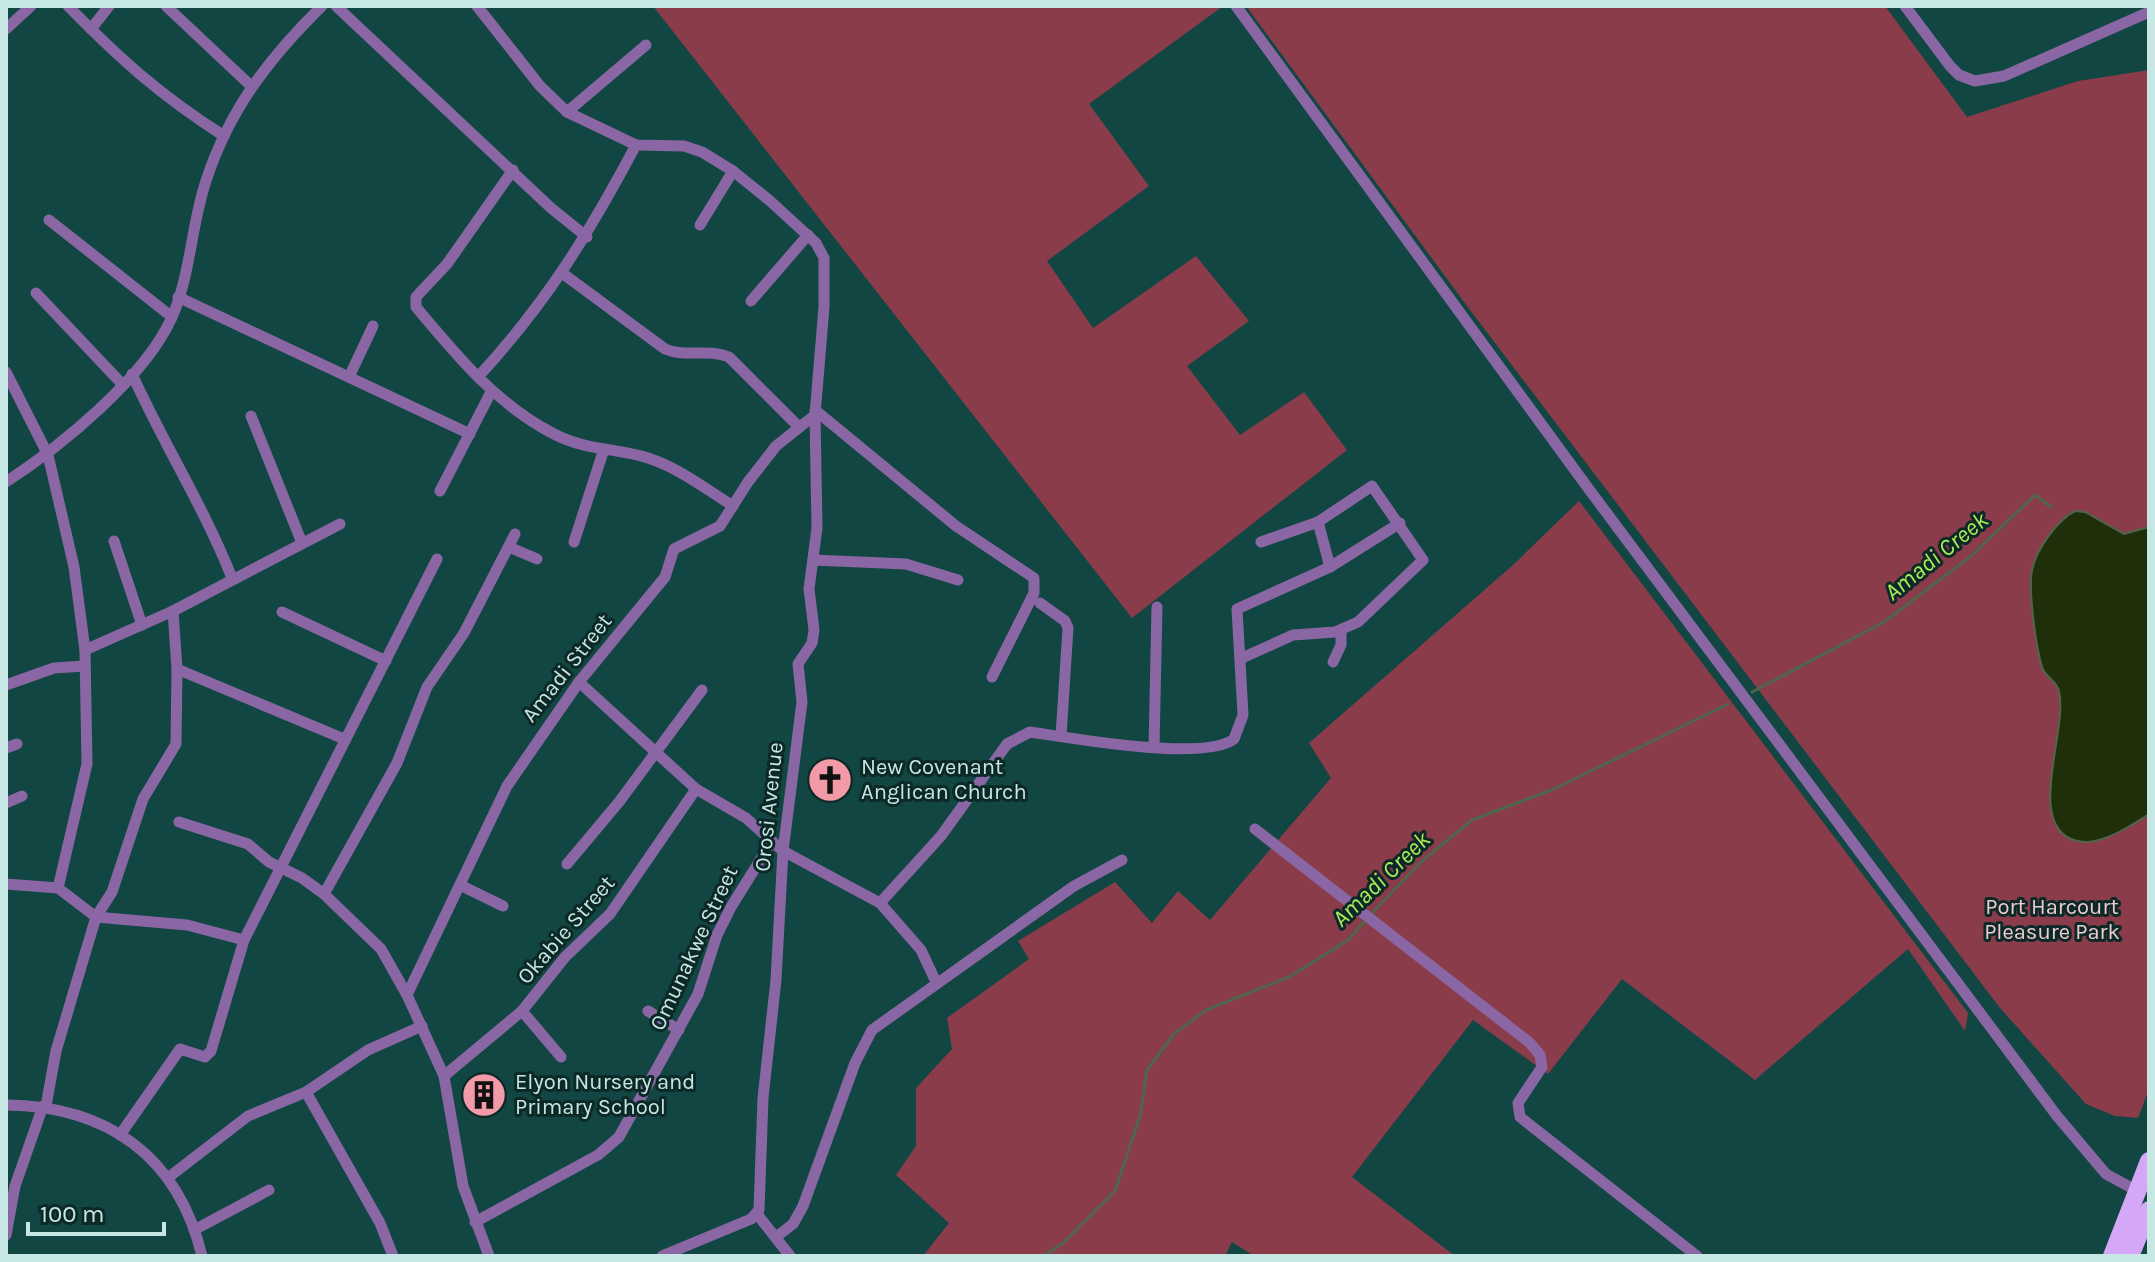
<svg xmlns="http://www.w3.org/2000/svg" width="2155" height="1262" font-family="Karla,sans-serif">
  <rect width="100%" height="100%" fill="#114643"/>
  <g fill="#8a3c4b">
    <path d="M653,6h570l-134,98 60,82 -102,75 46,67 103,-72 53,65 -62,45 53,69 64,-43 43,58 -215,168z"/>
    <path d="M1246,6h639l82,111 111,-36 71,-11v1019l-11,29 -23,-2 -29,-12 -86,-96 -533,-702z"/>
    <path d="M1579,501l389,512 -3,18 -57,-82 -153,131 -133,-101 -74,95 -75,-54 -121,157 103,79h-201l-22,-14 -7,14h-302l26,-33 -53,-48 20,-29v-58l36,-39 -5,-31 82,-59 -11,-18 97,-59 37,41 26,-32 32,29 121,-142 -22,-35 204,-178z"/>
  </g>
  <path fill="#1e2f09" stroke="#50664b" stroke-width="2" d="M2075,511l10,1 39,22 25,-7v287c-20,13 -54,36 -78,25 -44,-20 -3,-108 -12,-148 -2,-10 -14,-14 -17,-24 -6,-20 -14,-77 -10,-97 5,-23 27,-51 43,-59z"/>
  <g fill="none" stroke-linecap="round" stroke-linejoin="round">
    <g stroke="#50664b" stroke-width="3">
      <path d="M1752,692l132,-70 86,-65 65,-62 16,12"/>
      <path d="M1370,915l51,-53 51,-42 82,-31 174,-85"/>
      <path d="M1044,1256l19,-13 52,-52 25,-75 7,-46 27,-36 32,-24 83,-33 59,-37 17,-19"/>
    </g>
    <g stroke="#8a67a4" stroke-width="11">
      <path d="M68,6c53,54 92,89 156,130"/>
      <path d="M166,6l84,79"/>
      <path d="M336,6l215,202 36,29"/>
      <path d="M477,6l63,80 27,26 69,33 48,1 18,6 31,19 36,29 47,43 8,15v49l-9,108 2,113 -8,61 5,41 -2,13 -14,21 4,38 -19,149 -7,129 -13,118 -4,112 -8,9 -89,37"/>
      <path d="M1236,6l352,482 469,628 49,58 33,18"/>
      <path d="M1905,6l45,60 9,9 16,6 29,-5 145,-64"/>
      <path d="M6,29l25,-23"/>
      <path d="M91,29l18,-23"/>
      <path d="M567,112l79,-67"/>
      <path d="M513,170l-66,94 -31,33v10c40,48 81,98 138,127 33,17 63,14 94,24 31,10 58,31 85,48"/>
      <path d="M49,220l123,97"/>
      <path d="M700,225l33,-54"/>
      <path d="M562,273l103,76c21,9 42,-1 64,8l69,69"/>
      <path d="M36,293l87,92"/>
      <path d="M178,297l292,137"/>
      <path d="M751,301l57,-66"/>
      <path d="M6,372l42,83 26,112 11,83 2,114 -29,124"/>
      <path d="M132,374c31,69 72,133 100,204"/>
      <path d="M349,377l24,-51"/>
      <path d="M478,377c69,-75 110,-142 158,-232"/>
      <path d="M815,410l141,116 78,52v15l-42,84"/>
      <path d="M251,416l51,127"/>
      <path d="M6,482c55,-36 139,-104 166,-165 19,-43 19,-92 34,-136 23,-71 63,-123 116,-175"/>
      <path d="M440,491l51,-99"/>
      <path d="M1318,522l12,45"/>
      <path d="M114,541l28,84"/>
      <path d="M574,542l29,-90"/>
      <path d="M509,547l28,12"/>
      <path d="M813,560l93,4 52,16"/>
      <path d="M1040,603l25,18 3,7 -7,108"/>
      <path d="M282,612l104,49"/>
      <path d="M85,650l88,-39 167,-87"/>
      <path d="M1242,658l51,-23 42,-3 23,-10 65,-62 -51,-74 -54,36 -57,20"/>
      <path d="M1333,662l8,-17v-15"/>
      <path d="M177,669l167,70"/>
      <path d="M579,682l117,107 50,29 37,33 97,52 41,47 15,32"/>
      <path d="M6,685l48,-17 31,-2"/>
      <path d="M1154,747l3,-140"/>
      <path d="M6,748l11,-4"/>
      <path d="M6,803l16,-7"/>
      <path d="M179,822l69,22 21,18 33,16 22,16 57,55 26,46 37,81 19,110 26,70"/>
      <path d="M1255,829l275,214 10,12 2,12 -24,36 2,14 177,139"/>
      <path d="M567,864l52,-62 83,-112"/>
      <path d="M6,884l52,4 38,29 91,8 57,15"/>
      <path d="M460,885l43,21"/>
      <path d="M324,894l73,-131 30,-76 37,-54 51,-99"/>
      <path d="M880,903l61,-67 66,-92 23,-12c41,6 174,30 204,7l9,-24 -6,-106 93,-42 70,-44"/>
      <path d="M407,995l100,-209 72,-104 86,-105 9,-28 46,-23 28,-44 28,-36 39,-31"/>
      <path d="M522,1011l39,46"/>
      <path d="M648,1011l31,19"/>
      <path d="M444,1076l78,-65 43,-54 45,-43 86,-125"/>
      <path d="M306,1092l74,131 13,33"/>
      <path d="M6,1105c101,1 172,51 196,151"/>
      <path d="M46,1106l10,-55 40,-134 16,-25 31,-93 33,-55 1,-75 -4,-58"/>
      <path d="M120,1135l60,-86 25,8 6,-6 33,-111 193,-381"/>
      <path d="M169,1177l79,-61 58,-24 62,-42 54,-24"/>
      <path d="M757,1214l33,42"/>
      <path d="M475,1222l123,-67 21,-18 79,-143 19,-59 14,-28 41,-66"/>
      <path d="M194,1230l75,-40"/>
      <path d="M6,1235l9,-49 28,-80"/>
      <path d="M776,1237l17,-13 10,-18 52,-143 17,-33 202,-144 48,-26"/>
    </g>
    <g stroke="#d5a8f7" stroke-width="18">
      <path d="M2112,1256l37,-95"/>
      <path d="M2130,1256l19,-46"/>
    </g>
  </g>
  <defs>
    <g id="church-disc" transform="scale(2.3)"><circle r="9.5" fill="#f39aa8" stroke="#0d2927"/><path d="M-1.2-6h2.4v3.5h3.3v2.4h-3.3V6h-2.4V-.1h-3.3v-2.4h3.3Z" fill="#111"/></g>
    <g id="building-disc" transform="scale(2.3)"><circle r="9.5" fill="#f39aa8" stroke="#0d2927"/><path d="M-4-6H4V6H1V3H-1V6H-4ZM-2.5-4.3h1.7v1.8h-1.7ZM.8-4.3h1.7v1.8H.8ZM-2.5-1h1.7V.8h-1.7ZM.8-1h1.7V.8H.8Z" fill="#111"/></g>
  </defs>
  <g fill-rule="evenodd">
    <use href="#church-disc" x="830" y="780"/>
    <use href="#building-disc" x="484" y="1095"/>
  </g>
  <g text-anchor="middle" dominant-baseline="central" stroke-width="6" stroke-linejoin="round" paint-order="stroke">
    <g font-size="22" fill="#c6e7e4" stroke="#0d2927">
      <text transform="translate(567 668) rotate(-52)">Amadi Street</text>
      <text transform="translate(769 807) rotate(-84)">Orosi Avenue</text>
      <text transform="translate(566 930) rotate(-49)">Okabie Street</text>
      <text transform="translate(694 948) rotate(-65)">Omunakwe Street</text>
    </g>
    <g font-size="22" fill="#c6e7e4" stroke="#0d2927" text-anchor="start">
      <text x="861" y="767">New Covenant<tspan x="861" dy="25">Anglican Church</tspan></text>
      <text x="515" y="1082">Elyon Nursery and<tspan x="515" dy="25">Primary School</tspan></text>
    </g>
    <g font-size="22" fill="#edcbcf" stroke="#0d2927">
      <text x="2052" y="907">Port Harcourt<tspan x="2052" dy="25">Pleasure Park</tspan></text>
    </g>
    <g font-size="24" font-style="italic" fill="#aaeb57" stroke="#0d2927">
      <text transform="translate(1936 556) rotate(-39)">Amadi Creek</text>
      <text transform="translate(1381 879) rotate(-44)">Amadi Creek</text>
    </g>
  </g>
  <rect width="2155" height="1262" fill="none" stroke="#c6e7e4" stroke-width="16"/>
  <path d="M28 1222v12h136v-12" fill="none" stroke="#c6e7e4" stroke-width="4"/>
  <text x="40" y="1222" font-size="24" fill="#c6e7e4" stroke="#0d2927" stroke-width="6" paint-order="stroke">100 m</text>
</svg>
